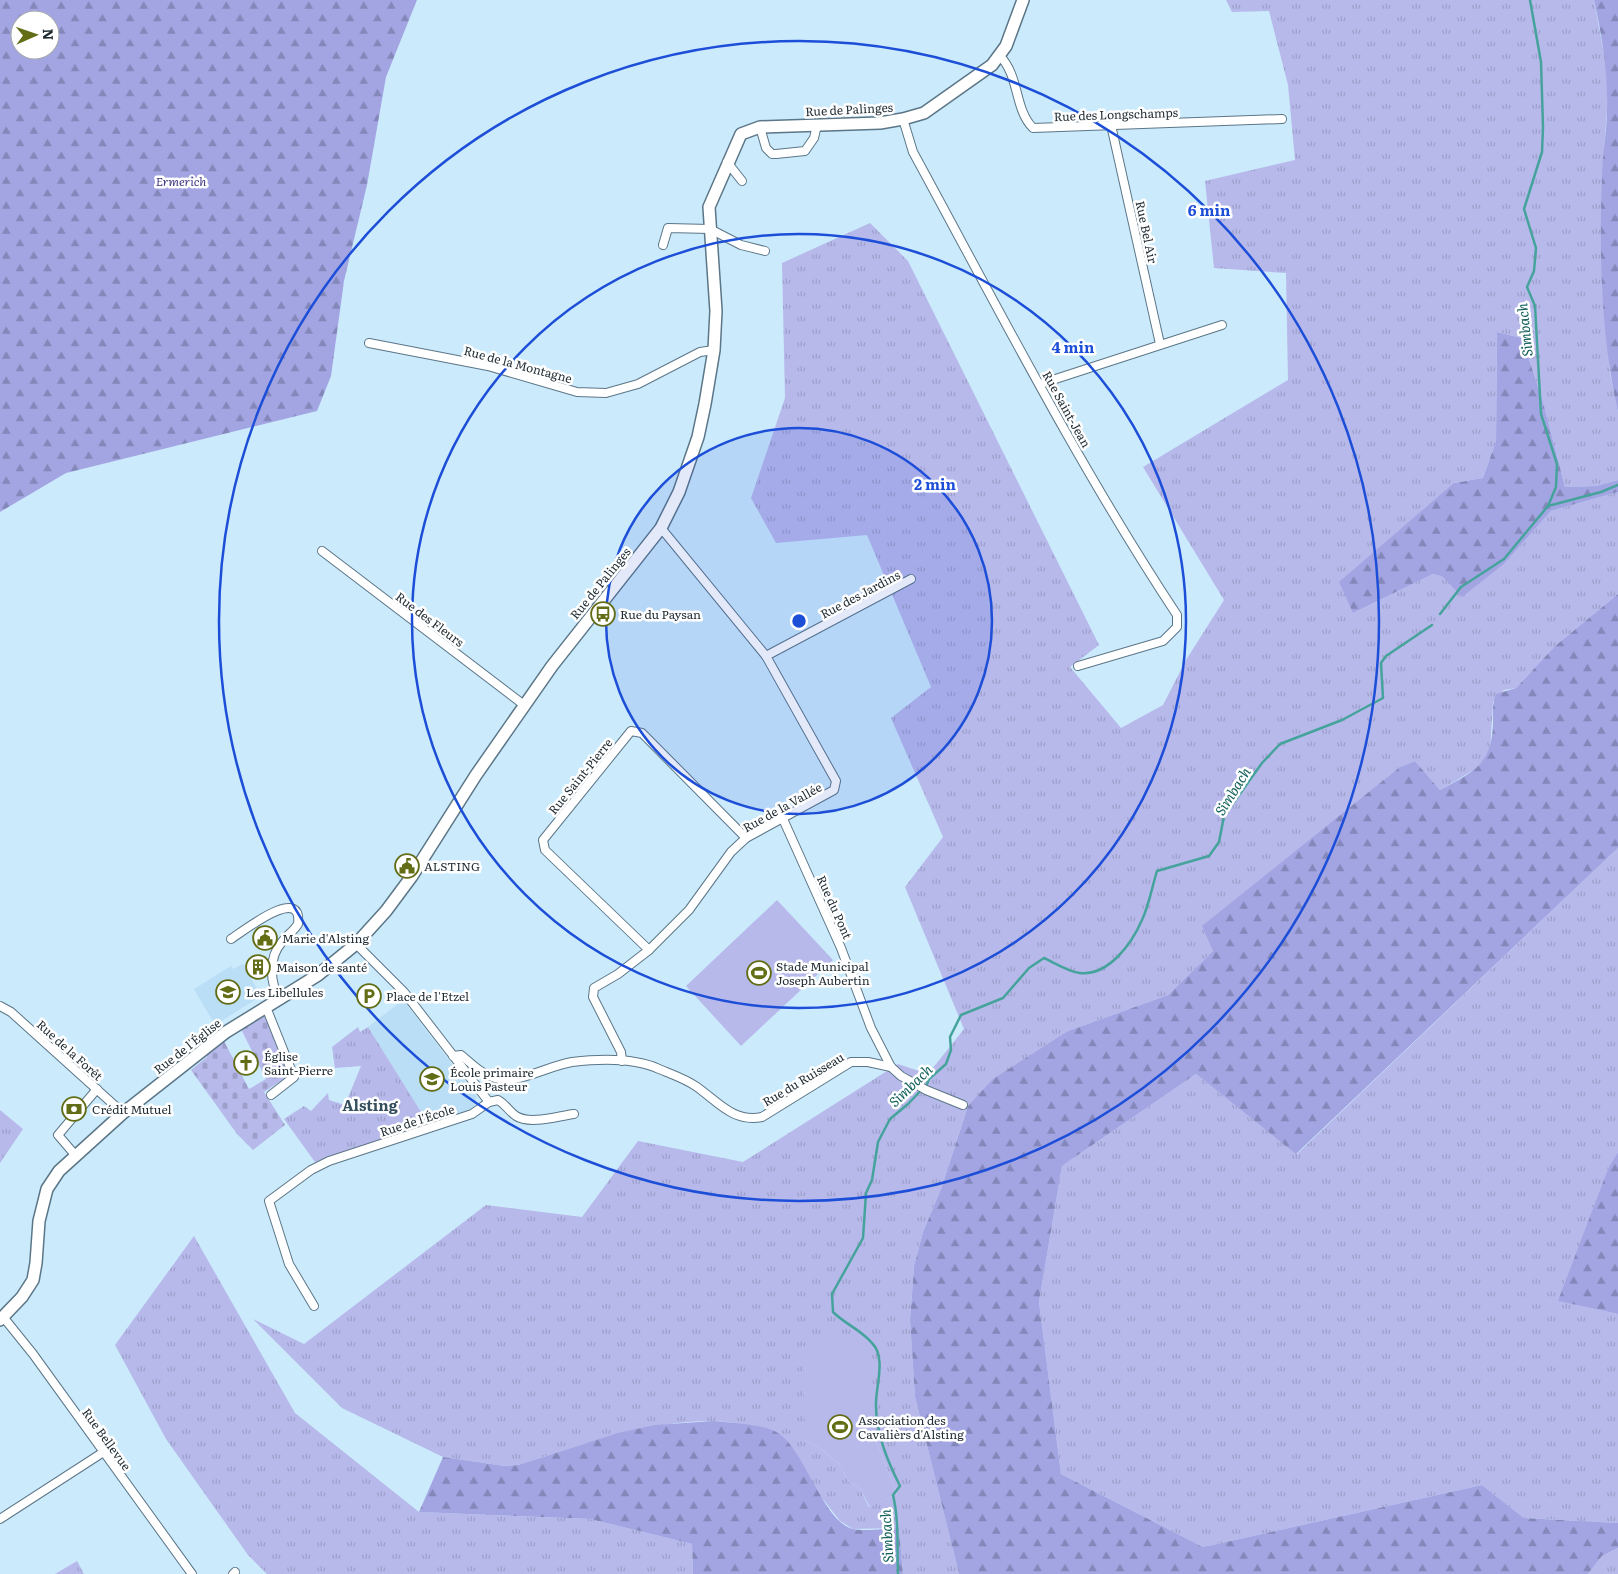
<svg xmlns="http://www.w3.org/2000/svg" width="1618" height="1574" font-family="Literata,serif">
  <defs>
    <pattern id="grass-tufts" width="24" height="20" patternUnits="userSpaceOnUse" patternTransform="scale(1.25)"><rect width="24" height="20" fill="#b7b9eb"/><path d="M3 7l-1-3M5 7V3M7 7l1-3M15 17l-1-3M17 17v-4M19 17l1-3" fill="none" stroke="#9d9fca"/></pattern>
    <pattern id="forest-firs" width="22" height="20" patternUnits="userSpaceOnUse" patternTransform="scale(1.25)"><rect width="22" height="20" fill="#a3a5e3"/><path d="M5 1l3.5 6h-7zM16 11l3.5 6h-7z" fill="#8487b9"/></pattern>
    <pattern id="cemetery-stones" width="16" height="16" patternUnits="userSpaceOnUse" patternTransform="scale(1.25)"><rect width="16" height="16" fill="#b7b9eb"/><path d="M2 7V4a2 2 0 0 1 4 0v3zM10 15v-3a2 2 0 0 1 4 0v3z" fill="#9d9fca"/></pattern>
  </defs>
  <rect width="100%" height="100%" fill="#cbeafc"/>
  <g fill="#b9def5">
    <path d="M243,964l18,32 -46,29 -21,-36 37,-23 2,3z"/>
    <path d="M403,1000l74,97 -3,9 -7,6 -39,11 -60,-96z"/>
  </g>
  <g fill="url(#grass-tufts)" fill-rule="evenodd">
    <path d="M1226,0h368l13,71v39l-5,67v86l8,110 8,39v68l-22,6 -31,1 -22,-85 -21,-64 -25,-6 -1,109 -13,37 -29,5 -101,130 80,-39 10,3 62,-14 46,-52 67,-19v102l-63,52 -39,42 -12,2 -11,12 -3,49 -11,16 -39,23 -25,-29 -15,6 -67,56 -120,128 -45,44 -100,36 -100,75 -27,83 -18,43 -9,34 -4,54 5,77 44,177h-56l-4,-46 -46,1 -13,-8 -15,-19 -70,-76c-13,-1 -28,-5 -42,-5 -68,0 -131,24 -195,44l-13,1 -62,-9 -101,-49 -89,-89 51,25 182,-139 96,12 56,-76 105,21 155,-98 30,10 36,-45 -59,-142 38,-50 -52,-119 40,-31 -64,-152 -91,8 -25,-45 34,-100 -3,-135 88,-40 38,38 191,384 -29,22 51,61 42,-23 23,-45 38,-60 -81,-133 145,-87 -2,-107 -72,-5 -9,-87 90,-21 -7,-75 -19,-74 -37,1zM873,1414l3,27 21,53 -28,13 -9,-18 -11,-7 -11,-19 -19,-16 -14,-7z"/>
    <path d="M1618,848v304l-9,14 -50,135 59,13v209l-94,-5 -42,-33 -279,62 -142,-73 -22,-172 23,-136 134,-92 101,80z"/>
    <path d="M358,1027l2,5 8,-5 60,96 -113,39 -31,-43 20,-13 7,5 17,-18 1,7 16,5 16,-39 -26,2 -3,-21z"/>
    <path d="M0,1110l23,19 -23,34z"/>
    <path d="M194,1236l101,177 124,99 171,7 102,25 1,30h-426l-19,-19 -82,-116 -51,-94z"/>
    <path d="M1618,1548v26h-30l14,-18z"/>
    <path d="M77,1561l7,13h-29z"/>
  </g>
  <g fill="url(#forest-firs)" fill-rule="evenodd">
    <path d="M0,0h417l-31,77 -19,108 -23,96 -13,95 -14,35 -251,62 -66,39zM20,20h30v30h-30z"/>
    <path d="M1594,0h24v412c-17,-74 -19,-159 -16,-235 0,-22 5,-45 5,-68 1,-37 -5,-73 -13,-109z"/>
    <path d="M1497,332l25,6 21,64 22,85 31,-1 22,-6v12l-67,19 -46,52 -43,34 -19,-20 -10,-3 -80,39 -14,-31 115,-99 29,-5 13,-37z"/>
    <path d="M1618,594v254l-322,306 -100,-80 -134,92 -23,136 22,172 142,73 279,-62 42,33 94,5v25l-16,8 -14,18h-629l-44,-177 -5,-77 4,-54 9,-34 18,-43 27,-83 25,-27 75,-48 100,-36 45,-44 -11,-25 198,-159 15,-6 25,29c33,-18 51,-24 53,-65 0,-11 -1,-21 3,-31l20,-6 39,-42z"/>
    <path d="M1618,1152v162l-60,-13 51,-135z"/>
    <path d="M714,1421c17,2 50,3 64,12 27,17 45,89 75,96 13,3 33,-1 46,-1l4,46h-210l-1,-30 -102,-25 -171,-7 24,-55 62,9 13,-1 100,-32 37,-8z"/>
  </g>
  <path fill="url(#cemetery-stones)" d="M265,1015l23,61 -24,16 21,33 -32,25 -16,-16 -46,-64 16,-13v-4l17,-12 25,48 17,-10 -25,-50z"/>
  <g fill="#b7b9eb">
    <path d="M777,900l56,60 -92,86 -55,-60z"/>
    <path d="M390,1073l11,18 -9,5 -11,-18z"/>
    <path d="M851,1337l13,4 7,10 5,90 21,53 -27,13 -10,-18 -11,-7 -11,-19 -19,-16 -14,-7 -2,-83 13,-16 9,-3z"/>
  </g>
  <g fill="none" stroke-linecap="round" stroke-linejoin="round">
    <g stroke="#45a39c" stroke-width="2.5">
      <path d="M1548,506l53,-14 17,-7"/>
      <path d="M1440,614l21,-27 43,-28 44,-53 8,-19 1,-23 -16,-50 -6,-108 -8,-19 7,-16 2,-23 -12,-39 18,-57 1,-25 -2,-65 -11,-62"/>
      <path d="M898,1574c-1,-27 1,-54 -5,-79l7,-9c-12,-24 -24,-52 -24,-80 -1,-18 11,-48 -4,-63 -11,-13 -27,-19 -39,-31l-1,-18 31,-56 3,-45 6,-13 6,-38 12,-23 18,-15 19,-20 2,-5 17,-15 5,-14 -1,-13 11,-22 42,-17 26,-30 15,-10c11,5 25,14 36,15 29,3 52,-30 62,-53 7,-15 10,-33 15,-49l52,-15 10,-14 5,-26 38,-53 18,-19 62,-24 41,-22 -2,-35 5,-7 46,-31"/>
    </g>
    <g stroke="#5b7687" stroke-width="10">
      <g id="minor">
        <path d="M1000,56c20,21 14,53 33,72l249,-9"/>
        <path d="M903,119l10,33c85,156 166,315 264,463v12l-14,14 -85,25"/>
        <path d="M1111,125l49,219"/>
        <path d="M760,127l6,21 6,6h4l29,-3 9,-13 3,-13"/>
        <path d="M727,162l15,19"/>
        <path d="M663,245l5,-17 42,1 31,16 24,6"/>
        <path d="M369,343l119,23 89,26 29,1 32,-9 62,-32 14,-2"/>
        <path d="M1040,384l182,-59"/>
        <path d="M322,551l202,154"/>
        <path d="M766,656l145,-77"/>
        <path d="M783,819l58,129 30,80 20,39 10,9 25,14 37,15"/>
        <path d="M231,939c10,-6 72,-56 67,-15 -4,7 -11,11 -16,18 -13,14 -13,41 -2,56"/>
        <path d="M356,944l48,48 85,110"/>
        <path d="M649,950l-104,-100 -2,-10 88,-109 11,2 104,105"/>
        <path d="M0,1006l11,6 112,101"/>
        <path d="M266,1007l28,70 -23,18"/>
        <path d="M453,1056l8,-1c11,9 22,21 38,24 21,4 52,-14 73,-17 26,-3 63,-4 87,7 12,5 27,10 38,18 21,15 37,36 65,30l89,-55h17l23,5"/>
        <path d="M622,1061l-1,-9 -28,-55 1,-9 24,-14 31,-24 40,-40 42,-58 15,-14 88,-48 2,-9 -70,-125 -105,-128"/>
        <path d="M76,1156l-18,-21 39,-46"/>
        <path d="M314,1306l-25,-42 -20,-63 42,-31 18,-9 143,-47 17,-12 9,-2c7,4 11,11 18,16 14,9 42,0 58,-2"/>
        <path d="M4,1318l29,36 159,220"/>
        <path d="M0,1519l102,-66"/>
        <path d="M233,1574l2,-2"/>
      </g>
    </g>
    <g stroke="#5b7687" stroke-width="14">
      <path id="secondary" d="M0,1320l22,-23 11,-17 3,-17 3,-42 8,-32 12,-18 64,-58 103,-81 92,-57 38,-31 30,-33 26,-35 64,-101 76,-109 109,-138 18,-36 19,-55 7,-33 9,-54 2,-39 -7,-104 32,-73 19,-7 120,-4 23,-4 21,-6 68,-48 14,-19 17,-46"/>
    </g>
    <use href="#minor" stroke="#fff" stroke-width="8"/>
    <use href="#secondary" stroke="#fff" stroke-width="11"/>
  </g>
  <circle cx="799" cy="621" r="193" fill="#1d4ed8" fill-opacity=".12"/>
  <g fill="none" stroke="#1d4ed8" stroke-width="2.5">
    <circle cx="799" cy="621" r="193"/>
    <circle cx="799" cy="621" r="387"/>
    <circle cx="799" cy="621" r="580"/>
  </g>
  <defs>
    <g id="bus-ring" transform="scale(1.25)"><circle r="9.5" fill="#fff" stroke="#626d16" stroke-width="1.5"/><path d="M-5-6H5V4H4V6H2V4H-2V6H-4V4H-5ZM-3.5-4V0h7V-4ZM-3.5 1.2v1.5H-2V1.2ZM2 1.2v1.5H3.5V1.2Z" fill="#626d16"/></g>
    <g id="civic-ring" transform="scale(1.25)"><circle r="9.5" fill="#fff" stroke="#626d16" stroke-width="1.5"/><path d="M-.6-6.5H3V-4.5H.6V-3L4-1V1h2V6H-6V1h2V-1L-.6-3ZM-1.2 2.5V6h2.4V2.5Z" fill="#626d16"/></g>
    <g id="building-ring" transform="scale(1.25)"><circle r="9.5" fill="#fff" stroke="#626d16" stroke-width="1.5"/><path d="M-4-6H4V6H1V3H-1V6H-4ZM-2.5-4.3h1.7v1.8h-1.7ZM.8-4.3h1.7v1.8H.8ZM-2.5-1h1.7V.8h-1.7ZM.8-1h1.7V.8H.8Z" fill="#626d16"/></g>
    <g id="stadium-ring" transform="scale(1.25)"><circle r="9.5" fill="#fff" stroke="#626d16" stroke-width="1.5"/><path d="M0-5a6.5 5 0 1 0 0 10a6.5 5 0 1 0 0-10ZM-3.5-1.8h7v3.6h-7Z" fill="#626d16"/></g>
    <g id="school-ring" transform="scale(1.25)"><circle r="9.5" fill="#fff" stroke="#626d16" stroke-width="1.5"/><path d="M0-5L7-2L0 1L-7-2ZM-4 1L0 2.5L4 1V4Q0 6-4 4Z" fill="#626d16"/></g>
    <g id="parking-ring" transform="scale(1.25)"><circle r="9.5" fill="#fff" stroke="#626d16" stroke-width="1.5"/><path d="M-3.5-5.5H1a3.5 3.5 0 0 1 0 7H-1V5.5H-3.5ZM-1-3.4V-.6H.8a1.4 1.4 0 0 0 0-2.8Z" fill="#626d16"/></g>
    <g id="church-ring" transform="scale(1.25)"><circle r="9.5" fill="#fff" stroke="#626d16" stroke-width="1.5"/><path d="M-1.2-6h2.4v3.5h3.3v2.4h-3.3V6h-2.4V-.1h-3.3v-2.4h3.3Z" fill="#626d16"/></g>
    <g id="bank-ring" transform="scale(1.25)"><circle r="9.5" fill="#fff" stroke="#626d16" stroke-width="1.5"/><path d="M-6-4H6V4H-6ZM0-2.3a2.3 2.3 0 1 0 0 4.6a2.3 2.3 0 1 0 0-4.6Z" fill="#626d16"/></g>
  </defs>
  <g fill-rule="evenodd">
    <use href="#bus-ring" x="603" y="614"/>
    <use href="#civic-ring" x="407" y="866"/>
    <use href="#civic-ring" x="265" y="938"/>
    <use href="#building-ring" x="258" y="967"/>
    <use href="#stadium-ring" x="759" y="973"/>
    <use href="#school-ring" x="228" y="992"/>
    <use href="#parking-ring" x="369" y="996"/>
    <use href="#church-ring" x="246" y="1063"/>
    <use href="#school-ring" x="432" y="1079"/>
    <use href="#bank-ring" x="74" y="1109"/>
    <use href="#stadium-ring" x="840" y="1427"/>
  </g>
  <g text-anchor="middle" dominant-baseline="central" stroke-width="5" stroke-linejoin="round" paint-order="stroke">
    <g font-size="12" fill="#1f2b32" stroke="#fff">
      <text transform="translate(849 109) rotate(-3)">Rue de Palinges</text>
      <text transform="translate(1116 114) rotate(-2)">Rue des Longschamps</text>
      <text transform="translate(1147 232) rotate(78)">Rue Bel Air</text>
      <text transform="translate(518 364) rotate(15)">Rue de la Montagne</text>
      <text transform="translate(1067 409) rotate(61)">Rue Saint-Jean</text>
      <text transform="translate(600 583) rotate(-51)">Rue de Palinges</text>
      <text transform="translate(860 594) rotate(-28)">Rue des Jardins</text>
      <text transform="translate(430 619) rotate(37)">Rue des Fleurs</text>
      <text transform="translate(580 776) rotate(-51)">Rue Saint-Pierre</text>
      <text transform="translate(782 807) rotate(-29)">Rue de la Vallée</text>
      <text transform="translate(835 907) rotate(66)">Rue du Pont</text>
      <text transform="translate(187 1046) rotate(-38)">Rue de l'Église</text>
      <text transform="translate(70 1050) rotate(42)">Rue de la Forêt</text>
      <text transform="translate(803 1079) rotate(-31)">Rue du Ruisseau</text>
      <text transform="translate(417 1120) rotate(-18)">Rue de l'École</text>
      <text transform="translate(107 1439) rotate(54)">Rue Bellevue</text>
    </g>
    <g font-size="12" font-style="italic" fill="#3b367f" stroke="#fff">
      <text x="181" y="181">Ermerich</text>
    </g>
    <g font-size="12" fill="#1f2b32" stroke="#fff" text-anchor="start">
      <text x="620" y="614">Rue du Paysan</text>
      <text x="424" y="866">ALSTING</text>
      <text x="282" y="938">Marie d'Alsting</text>
      <text x="776" y="966">Stade Municipal<tspan x="776" dy="14">Joseph Aubertin</tspan></text>
      <text x="276" y="967">Maison de santé</text>
      <text x="246" y="992">Les Libellules</text>
      <text x="386" y="996">Place de l'Etzel</text>
      <text x="264" y="1056">Église<tspan x="264" dy="14">Saint-Pierre</tspan></text>
      <text x="450" y="1072">École primaire<tspan x="450" dy="14">Louis Pasteur</tspan></text>
      <text x="92" y="1109">Crédit Mutuel</text>
      <text x="858" y="1420">Association des<tspan x="858" dy="14">Cavalièrs d'Alsting</tspan></text>
    </g>
    <g font-size="14" font-style="italic" fill="#12605b" stroke="#fff">
      <text transform="translate(1524 330) rotate(-96)">Simbach</text>
      <text transform="translate(1232 791) rotate(-58)">Simbach</text>
      <text transform="translate(910 1085) rotate(-44)">Simbach</text>
      <text transform="translate(886 1536) rotate(-93)">Simbach</text>
    </g>
    <g font-size="15" font-weight="bold" fill="#344e5d" stroke="#fff">
      <text x="370" y="1104">Alsting</text>
    </g>
  </g>
  <circle cx="799" cy="621" r="8" fill="#1d4ed8" stroke="#fff" stroke-width="2.5"/>
  <g font-size="15" text-anchor="middle" font-weight="bold" fill="#1d4ed8" stroke="#fff" stroke-width="5" stroke-linejoin="round" paint-order="stroke">
    <text x="1209" y="216">6 min</text>
    <text x="1073" y="353">4 min</text>
    <text x="935" y="490">2 min</text>
  </g>
  <g transform="translate(35 35) rotate(88)"><circle r="24" fill="#ffffff" stroke="#a5aaad"/>
  <path d="M0-4L9 19L0 12L-9 19Z" fill="#626d16"/>
  <text y="-8" font-size="14" font-weight="bold" text-anchor="middle" fill="#1f2b32">N</text>
  </g>
</svg>
